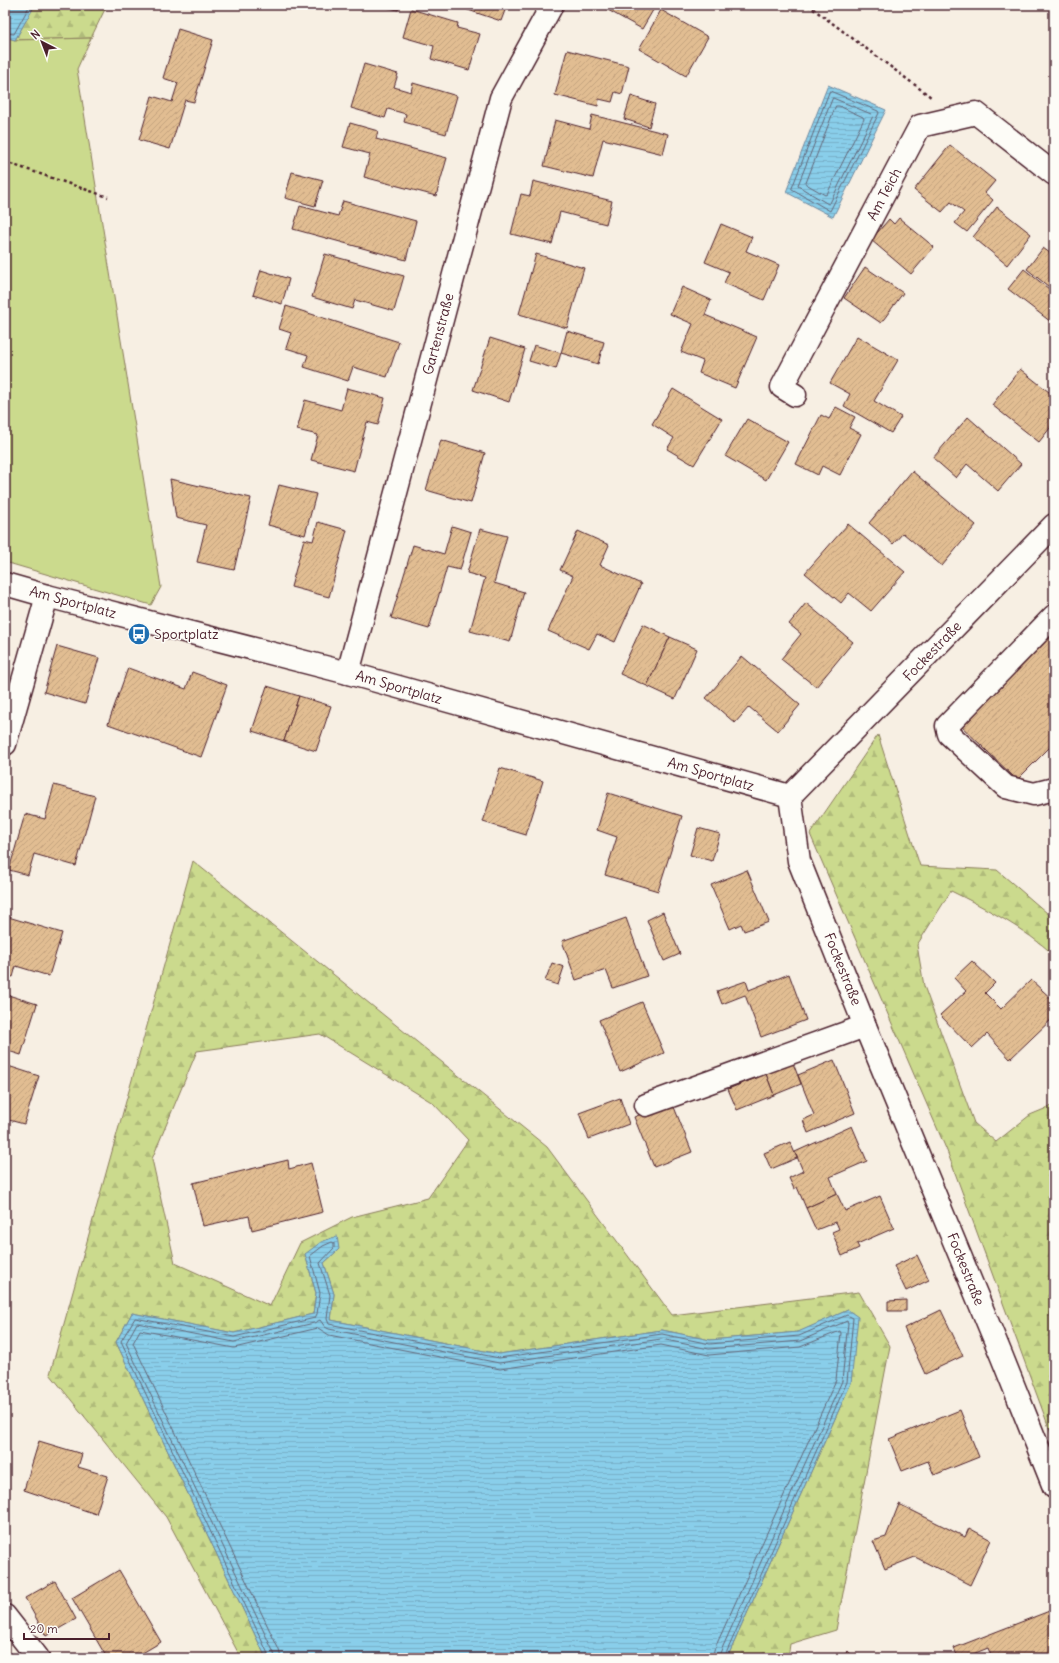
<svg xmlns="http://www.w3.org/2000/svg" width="1059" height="1663" font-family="Delius,sans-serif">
  <defs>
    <pattern id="forest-firs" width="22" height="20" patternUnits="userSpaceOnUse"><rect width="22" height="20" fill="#cbda8d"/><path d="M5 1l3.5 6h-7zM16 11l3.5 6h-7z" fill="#b0bb7a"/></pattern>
    <pattern id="water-rules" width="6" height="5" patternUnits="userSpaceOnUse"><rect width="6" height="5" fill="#89ceea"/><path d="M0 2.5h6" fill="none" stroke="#78b0c9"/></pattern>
    <pattern id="building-hatch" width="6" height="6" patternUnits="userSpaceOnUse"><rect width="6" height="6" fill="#e1bd92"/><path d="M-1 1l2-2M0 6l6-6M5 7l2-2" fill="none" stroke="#c3a27e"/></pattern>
  </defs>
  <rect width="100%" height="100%" fill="#f7efe3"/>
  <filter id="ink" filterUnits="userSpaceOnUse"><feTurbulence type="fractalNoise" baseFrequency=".025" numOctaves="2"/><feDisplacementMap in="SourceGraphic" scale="8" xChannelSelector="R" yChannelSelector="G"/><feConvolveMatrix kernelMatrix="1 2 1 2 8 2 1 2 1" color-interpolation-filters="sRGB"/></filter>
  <g filter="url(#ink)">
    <g fill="url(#forest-firs)" stroke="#8a7c5c" fill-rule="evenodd">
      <path d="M35,5h72l-16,33 -76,2z"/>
      <path d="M878,735l42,131 77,4 57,49v36c-29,-26 -68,-47 -103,-64l-34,54 7,41 50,137 22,19 34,-27 24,-10v329l-2,2 -105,-285 -137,-317z"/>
      <path d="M193,861l354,286 125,168 187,-23 31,54 -54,284 -46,14 -2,14h-61l124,-275 -3,-73 -49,22 -89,8 -48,-10 -163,24 -168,-34 3,-26 -10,-31 15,-14 -34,5 11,39 -3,21 -79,19 -102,-20 -16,29 150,316h-25l-75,-141 -116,-143zM320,1034l113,69 35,37 -40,58 -76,19 -52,26 -30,63 -95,-43 -23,-104 45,-108z"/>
    </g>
    <path fill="#cbda8d" stroke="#8a7c5c" d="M5,37l10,3 76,-2 -14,31 84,518 -10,18 -146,-43z"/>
    <g fill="url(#water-rules)" stroke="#70889e">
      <path d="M5,5h30l-20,35 -10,-3z"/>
      <path d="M828,85l58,25 -53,107 -47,-25z"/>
      <path d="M337,1236l2,13 -15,14 10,31 -3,26 168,34 163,-24 48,10 88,-8 50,-22 10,7 -7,66 -124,275h-461l-150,-316 16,-29 102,20 79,-19 3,-21 -11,-39 16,-12z"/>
    </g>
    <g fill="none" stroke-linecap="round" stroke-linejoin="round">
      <g stroke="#636577" stroke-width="1">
        <path d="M5,33l9,1 16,-29"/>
        <path d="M830,91l48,20 1,2 -49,98 -38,-22z"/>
        <path d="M833,98l38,16 2,2 -43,87 -2,1 -30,-18z"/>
        <path d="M836,106h3l24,11 1,2 -37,75 -2,1 -19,-11z"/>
        <path d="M270,1658l-149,-317 14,-23 99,19 81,-19 2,-4 3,-21 -10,-37 13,-10 9,-4 2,1v5l-14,15 10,32 -3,24 2,5 170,34 163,-24 48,10 89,-8 48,-21 6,3 -6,64 -123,276"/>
        <path d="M275,1658l-1,-5 -148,-310 11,-20 97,19 80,-19 6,-3 5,7 4,2 170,34 162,-24 48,10 91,-8 47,-20 1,2 -6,58 -122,272 -1,5"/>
        <path d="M281,1658l-2,-8 -146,-307 7,-13 94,18 84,-20 11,7 171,34 161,-24 48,10 91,-8 40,-16 1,2 -5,47 -122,270 -1,8"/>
      </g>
    </g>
    <g fill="url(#building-hatch)" stroke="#4a1f2b">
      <path d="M377,5h23l-2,5z"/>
      <path d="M459,5h48l-6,16 -42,-14z"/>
      <path d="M599,5h57l-14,24z"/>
      <path d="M411,9l47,14 -1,5 23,6 -11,36 -38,-11 3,-13 -31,-9z"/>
      <path d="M661,10l47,27 -22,39 -47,-27z"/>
      <path d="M178,29l35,11 -19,62 -9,-2 -15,49 -31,-9 13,-44 20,6 6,-19 -15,-5z"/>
      <path d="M567,50l62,16 -7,28 -7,-2 -3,10 -13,-3 -1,7 -43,-11z"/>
      <path d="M364,64l34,10 -4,13 17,5 2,-9 44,13 -11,38 -42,-12 2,-8 -18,-5 -3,9 -34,-10z"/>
      <path d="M631,96l24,8 -6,23 -25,-8z"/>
      <path d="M592,115l76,19 -5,20 -60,-15 -10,39 -49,-12 11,-46 34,9z"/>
      <path d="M350,123l28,8 -2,8 71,19 -11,38 -72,-19 6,-23 -27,-7z"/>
      <path d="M950,145l45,36 -10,12 8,7 -26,32 -12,-9 9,-11 -13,-10 -9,10 -28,-22z"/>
      <path d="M292,172l31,8 -8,26 -30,-8z"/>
      <path d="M533,181l79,20 -6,23 -46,-12 -8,32 -41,-10 10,-40 9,2z"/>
      <path d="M343,201l73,20 -10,39 -113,-31 7,-23 38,10z"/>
      <path d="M997,207l34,27 -24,31 -34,-28z"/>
      <path d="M899,218l35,29 -23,27 -40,-34 18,-21 5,5z"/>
      <path d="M721,224l31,13 -6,14 33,14 -15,35 -40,-17 5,-11 -24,-10z"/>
      <path d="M1043,248l11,8v35l-27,-22z"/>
      <path d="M325,254l79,22 -10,35 -39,-11 -3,9 -40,-12z"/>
      <path d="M536,254l48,14 -17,60 -48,-14z"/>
      <path d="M865,267l38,26 -22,30 -37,-25z"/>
      <path d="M1024,269l30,24v26l-3,3 -43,-33z"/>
      <path d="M261,270l28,9 -7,25 -29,-9z"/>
      <path d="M682,287l29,13 -6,15 52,22 -22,51 -36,-15 4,-12 -22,-9 12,-28 -23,-10z"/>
      <path d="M286,306l113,36 -12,35 -34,-10 -5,14 -44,-14 4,-12 -22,-7 5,-15 -12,-4z"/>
      <path d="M567,331l37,11 -6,22 -37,-11z"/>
      <path d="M857,336l41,24 -24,41 27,16 -10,16 -47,-27 6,-12 -20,-11z"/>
      <path d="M490,338l35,11 -16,53 -36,-12z"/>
      <path d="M534,345l27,8 -5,16 -27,-8z"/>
      <path d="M1020,369l34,27v27l-15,19 -47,-37z"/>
      <path d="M347,388l38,10 -7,27 -11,-3 -13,49 -43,-11 7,-25 -21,-5 8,-30 36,10z"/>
      <path d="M673,389l49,30 -28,46 -27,-16 7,-11 -22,-14z"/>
      <path d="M836,407l19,10 -6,11 12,6 -21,41 -18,-9 -4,9 -22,-11 25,-49 8,4z"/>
      <path d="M968,417l53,47 -23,27 -31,-27 -11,14 -23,-20z"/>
      <path d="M747,419l41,23 -22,38 -41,-24z"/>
      <path d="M441,440l44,13 -14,50 -45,-13z"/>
      <path d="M912,471l64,54 -34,41 -39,-33 -10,11 -24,-21z"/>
      <path d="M170,479l81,19 -17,72 -37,-8 9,-37 -30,-7z"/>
      <path d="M279,485l37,9 -11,41 -37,-10z"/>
      <path d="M318,522l29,8 -18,67 -38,-10 13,-48 9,2z"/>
      <path d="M848,524l57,48 -34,39 -22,-18 -8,10 -36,-30z"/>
      <path d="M452,526l19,6 -11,38 -13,-3 -18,62 -38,-11 22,-73 31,9z"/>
      <path d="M480,529l27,7 -13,47 30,9 -14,50 -40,-11 15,-53 -18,-5z"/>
      <path d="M578,531l31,14 -9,20 41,19 -26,58 -18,-8 -8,15 -41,-18 25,-55 -13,-6z"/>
      <path d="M806,603l47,39 -37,45 -35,-28 20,-25 -12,-10z"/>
      <path d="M1054,622v121l-37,37 -61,-59z"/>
      <path d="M643,624l27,13 -23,49 -27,-12z"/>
      <path d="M670,637l27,12 -22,50 -28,-13z"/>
      <path d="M57,646l42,12 -14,46 -41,-12z"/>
      <path d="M742,656l58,49 -22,26 -29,-24 -14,16 -29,-25z"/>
      <path d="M128,668l58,21 6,-17 35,13 -26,72 -93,-33z"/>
      <path d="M267,686l32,10 -15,45 -32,-10z"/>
      <path d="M299,696l32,10 -15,45 -32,-10z"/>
      <path d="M500,768l43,13 -17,54 -43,-13z"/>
      <path d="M54,785l41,11 -19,70 -42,-12 -6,21 -19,-5 16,-56 20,5z"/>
      <path d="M608,793l74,23 -24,75 -53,-16 12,-38 -20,-7z"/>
      <path d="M698,828l22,6 -8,27 -22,-6z"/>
      <path d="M747,870l22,52 -25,9 -3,-7 -11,5 -19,-44z"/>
      <path d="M663,912l17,42 -16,7 -17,-41z"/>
      <path d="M5,916l57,17 -13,43 -33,-10 -3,11 -8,-2z"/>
      <path d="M626,918l21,58 -34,12 -7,-18 -30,10 -14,-39z"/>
      <path d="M972,961l23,22 -10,10 16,16 30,-29 23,21v16l-44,42 -23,-25 -15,14 -32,-33 26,-24 -12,-13z"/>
      <path d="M552,963l12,4 -6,18 -13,-4z"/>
      <path d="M789,974l17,46 -45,17 -16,-42 -23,9 -5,-13 29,-10 3,9z"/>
      <path d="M5,994l32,10 -16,51 -16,-5z"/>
      <path d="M642,1002l22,51 -44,19 -21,-52z"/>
      <path d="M834,1060l21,53 -47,20 -5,-13 11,-5 -16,-40z"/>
      <path d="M793,1063l8,21 -27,11 -8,-21z"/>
      <path d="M5,1065l34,11 -15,48 -19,-5z"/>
      <path d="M766,1074l8,21 -37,15 -9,-21z"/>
      <path d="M620,1098l9,26 -40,15 -10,-26z"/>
      <path d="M672,1102l20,50 -38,15 -20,-50z"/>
      <path d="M852,1126l15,35 -37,16 7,17 -31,14 -9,-21 -3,2 -5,-11 14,-7 -8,-19z"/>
      <path d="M790,1142l7,16 -26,11 -7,-16z"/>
      <path d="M288,1160l1,9 22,-6 12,49 -71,18 -3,-14 -46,10 -10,-43z"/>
      <path d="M837,1194l8,17 35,-15 14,32 -37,16 2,4 -17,8 -10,-24 7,-3 -3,-7 -20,8 -10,-22z"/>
      <path d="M917,1255l12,25 -23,11 -12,-25z"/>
      <path d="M906,1300v11h-18v-10z"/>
      <path d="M941,1310l22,46 -38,18 -21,-46z"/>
      <path d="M960,1410l19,47 -45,18 -6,-14 -26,10 -13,-32z"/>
      <path d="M39,1441l43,13 -4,13 30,9 -12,38 -72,-24z"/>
      <path d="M899,1504l66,33 4,-9 22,12 -21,45 -55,-28 -30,12 -12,-28 13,-4z"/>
      <path d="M119,1570l42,72 -27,16h-27l-35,-60z"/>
      <path d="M55,1581l21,38 -30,17 -21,-38z"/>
      <path d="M1052,1610l2,5v43h-62l-4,-10 -25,10h-5l-4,-10z"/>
      <path d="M848,1651l6,7h-13z"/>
    </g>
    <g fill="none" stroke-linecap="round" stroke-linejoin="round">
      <g stroke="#4a1f2b" stroke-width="25">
        <g id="minor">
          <path d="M795,395l-13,-8 138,-261 56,-13 78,61"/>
          <path d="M5,584l42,12 301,77 442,123"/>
          <path d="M1054,616l-107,110 2,8 57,53 28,7 20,-5"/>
          <path d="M348,673l153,-575 51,-93"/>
          <path d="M5,744l42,-148"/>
          <path d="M790,796l9,65 66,165 137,331 52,130"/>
          <path d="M790,796l264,-271"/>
          <path d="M646,1105l219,-79"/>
          <path d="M5,1616l33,42"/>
        </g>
      </g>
      <g stroke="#4a1f2b" stroke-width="2.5" stroke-dasharray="3 3" stroke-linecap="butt">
        <path d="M808,5l123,92"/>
        <path d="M5,162l103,35"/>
      </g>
      <use href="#minor" stroke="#fdfcf7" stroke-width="22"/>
    </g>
  </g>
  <defs>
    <g id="bus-disc" transform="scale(1.15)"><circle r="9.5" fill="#1f6fb2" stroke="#fdfcf7"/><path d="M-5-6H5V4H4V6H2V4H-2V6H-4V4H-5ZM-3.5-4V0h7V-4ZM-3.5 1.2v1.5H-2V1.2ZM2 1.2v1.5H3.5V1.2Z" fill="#fff"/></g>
  </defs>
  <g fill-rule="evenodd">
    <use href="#bus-disc" x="139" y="634"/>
  </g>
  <g text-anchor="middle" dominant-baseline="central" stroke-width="3" stroke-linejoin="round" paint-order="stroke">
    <g font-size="14" fill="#4a1f2b" stroke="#fdfcf7">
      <text transform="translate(884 194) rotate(-62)">Am Teich</text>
      <text transform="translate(438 334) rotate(-75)">Gartenstraße</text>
      <text transform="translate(73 602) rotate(15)">Am Sportplatz</text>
      <text transform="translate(932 651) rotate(-46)">Fockestraße</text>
      <text transform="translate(399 687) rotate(16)">Am Sportplatz</text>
      <text transform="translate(711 774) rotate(16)">Am Sportplatz</text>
      <text transform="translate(843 969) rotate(68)">Fockestraße</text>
      <text transform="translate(966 1269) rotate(68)">Fockestraße</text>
    </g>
    <g font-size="14" fill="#4a1f2b" stroke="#fdfcf7" text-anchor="start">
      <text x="154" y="634">Sportplatz</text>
    </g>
  </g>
  <rect width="1059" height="1663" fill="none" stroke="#fdfcf7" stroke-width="20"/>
  <rect x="10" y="10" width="1039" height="1643" fill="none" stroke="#4a1f2b" stroke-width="1.5" filter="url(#ink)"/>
  <g transform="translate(42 42) rotate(318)" stroke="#fdfcf7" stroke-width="3" paint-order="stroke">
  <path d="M0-3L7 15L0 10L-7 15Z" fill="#4a1f2b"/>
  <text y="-6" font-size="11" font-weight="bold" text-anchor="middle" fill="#4a1f2b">N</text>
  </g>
  <path d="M24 1633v6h85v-6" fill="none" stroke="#4a1f2b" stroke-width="2"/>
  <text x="30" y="1633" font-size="12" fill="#4a1f2b" stroke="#fdfcf7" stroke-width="3" paint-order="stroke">20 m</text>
</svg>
